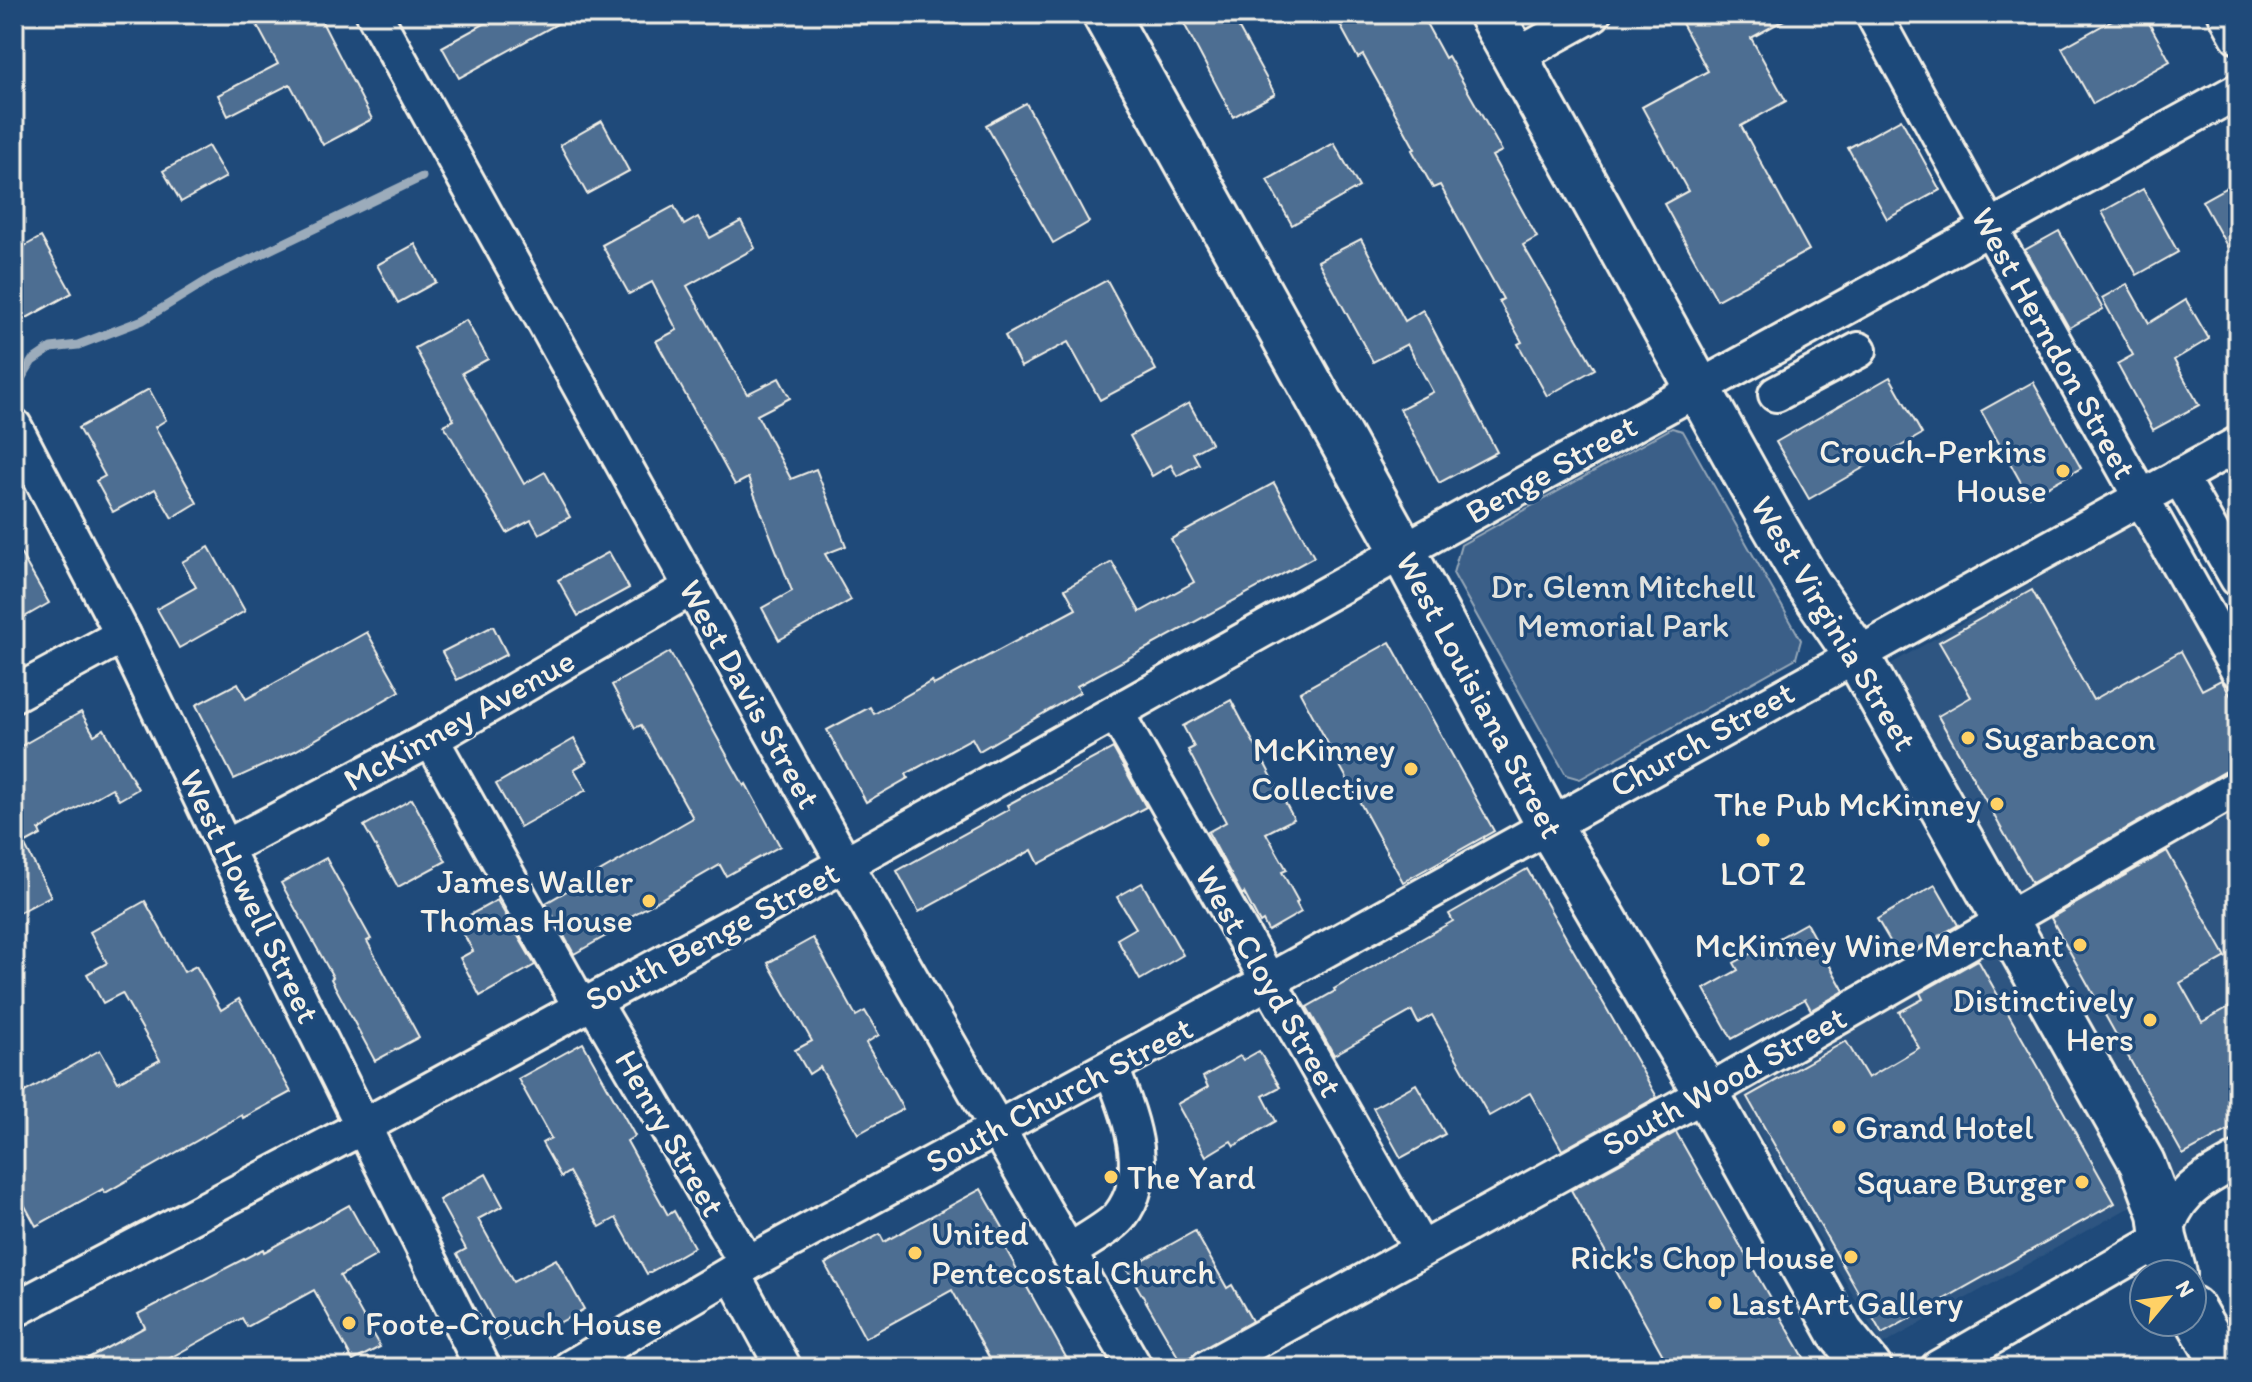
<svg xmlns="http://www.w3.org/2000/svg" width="2252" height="1382" font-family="Itim,sans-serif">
  <rect width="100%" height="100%" fill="#1f4a7a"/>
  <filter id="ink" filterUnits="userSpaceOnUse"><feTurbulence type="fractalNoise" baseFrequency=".0125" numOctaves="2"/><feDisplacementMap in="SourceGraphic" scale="16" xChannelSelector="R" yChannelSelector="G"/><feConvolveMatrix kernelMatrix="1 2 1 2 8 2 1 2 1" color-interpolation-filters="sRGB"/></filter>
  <g filter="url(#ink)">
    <path fill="#2d5581" d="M2139,520l99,176v451l-356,198 -150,-258 302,-170 -145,-252z"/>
    <path fill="#3a5f88" stroke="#97a8b8" stroke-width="2" d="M1672,428l11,3 118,209 -5,18 -216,121 -14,-4 -113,-202 8,-28z"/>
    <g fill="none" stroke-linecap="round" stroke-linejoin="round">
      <path stroke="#9cacbb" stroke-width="9" d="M19,382l13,-21 19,-13 27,-3 65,-25 70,-43 209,-100"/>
    </g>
    <g fill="#4d6e92" stroke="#f4f1e8" stroke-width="2">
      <path d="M251,14h67l54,105 -49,26 -33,-61 -62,32 -10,-21 60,-31z"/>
      <path d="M502,14h73l-116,64 -17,-31z"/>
      <path d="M1179,14h52l44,80 -42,23z"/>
      <path d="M1334,14h87l24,44 3,-2 54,95 -10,5 45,81 -14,8 72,124 -48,27 -29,-52 4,-2 -23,-41 4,-2 -63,-114 -7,3 -21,-38 3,-1 -52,-94 -5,3z"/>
      <path d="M1677,14h118l-44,24 35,63 -45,25 68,124 -92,50 -53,-96 24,-13 -46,-84 66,-36z"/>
      <path d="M2123,14h21l26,47 -77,43 -31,-56z"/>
      <path d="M1026,103l63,119 -36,21 -67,-118z"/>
      <path d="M1901,119l39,71 -53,29 -39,-71z"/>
      <path d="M602,121l27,50 -42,23 -27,-49z"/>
      <path d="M1334,143l25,44 -67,38 -25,-45z"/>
      <path d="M208,146l18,31 -45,25 -18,-31z"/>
      <path d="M2238,181v85l-36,-65z"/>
      <path d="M2143,189l35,63 -41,23 -35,-63z"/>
      <path d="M674,206l10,19 14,-8 12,21 31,-17 14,27 -68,38 60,108 32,-16 11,20 -33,17 34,64 25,-10 30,77 -21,8 26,46 -72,40 -17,-32 30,-17 -44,-113 -13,7 -79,-144 21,-11 -25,-48 -23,12 -27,-49z"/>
      <path d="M2059,231l44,78 -34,19 -44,-78z"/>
      <path d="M41,237l31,56 -58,32v-48l8,-4 -8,-14v-7z"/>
      <path d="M1361,239l44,82 18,-11 74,142 -58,31 -39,-74 33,-17 -26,-48 -34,18 -55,-101z"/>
      <path d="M415,244l21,38 -38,21 -21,-38z"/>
      <path d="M1107,280l49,90 -56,30 -32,-58 -47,25 -16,-31z"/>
      <path d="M2127,284l22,39 37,-23 23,39 -35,21 25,45 -46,25 -36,-66 16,-9 -31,-57z"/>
      <path d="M466,320l22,39 -26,14 62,111 21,-12 25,45 -31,17 -8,-14 -24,13 -63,-108 10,-5 -39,-72z"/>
      <path d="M1890,377l32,57 -113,65 -33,-57z"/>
      <path d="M2033,382l48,86 -52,29 -48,-86z"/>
      <path d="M149,389l17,31 -11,7 42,76 -25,15 -17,-29 -42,23 -17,-31 9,-5 -27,-48z"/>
      <path d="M1189,403l22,40 -18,10 6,11 -22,12 -6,-11 -19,11 -22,-40z"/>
      <path d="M1274,483l40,74 -237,129 3,6 -101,59 -7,-13 -66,36 2,4 -42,24 -39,-72 43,-23 4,7 58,-33 2,4 142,-76 -11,-20 47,-27 28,50 54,-30 -23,-43z"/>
      <path d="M14,542l35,61 -35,20z"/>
      <path d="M209,547l36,64 -66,37 -22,-39 39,-22 -14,-25z"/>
      <path d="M609,552l20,36 -51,28 -20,-36z"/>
      <path d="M2032,590l61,110 88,-49 21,39 19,-10 17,27v57l-206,119 -94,-167 33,-19 -32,-55z"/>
      <path d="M493,626l14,28 -50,26 -15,-28z"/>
      <path d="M367,632l33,59 -105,60 -61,28 -38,-74 42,-22 8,16z"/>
      <path d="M1390,642l104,189 -91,51 -103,-190z"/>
      <path d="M670,652l74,134 2,-2 34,62 -54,30 -6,-11 -111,64 2,4 -37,21 -28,-51 147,-85 -52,-93 -6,3 -23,-43z"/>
      <path d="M1231,700l63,119 -28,14 21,37 -5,2 16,29 -2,2 5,9 -33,19 -5,-10 -3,2 -16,-30 -2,2 -34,-63 18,-10 -38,-72 6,-3 -11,-21z"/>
      <path d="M81,712l13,23 10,-6 34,60 -19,11 -7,-12 -73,42 2,5 -17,9 27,52 -37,19v-165z"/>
      <path d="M574,739l13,23 -13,7 12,21 -66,37 -24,-43z"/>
      <path d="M1113,748l33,59 -107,57 -7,-14 -113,62 -22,-41 112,-62 -2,-4z"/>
      <path d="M412,799l34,62 -48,26 -34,-61z"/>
      <path d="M2167,851l59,106 -46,26 22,39 36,-20v123l-55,30 -132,-237z"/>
      <path d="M326,858l45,81 -4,2 52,96 -44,24 -44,-82 2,-2 -52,-94z"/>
      <path d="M1527,869l130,228 -95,53 -32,-57 -41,23 -57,-101 -14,8 -6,-12 -78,44 -27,-48 28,-16 -1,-2 119,-68 -4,-7z"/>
      <path d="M1142,883l41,72 -43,25 -23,-41 19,-11 -19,-31z"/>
      <path d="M1935,885l23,40 -58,33 -23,-39z"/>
      <path d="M497,900l38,65 -55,31 -20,-38 13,-7 -16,-29z"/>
      <path d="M145,901l39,71 12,-6 25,44 18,-11 52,93 -48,26 -1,-3 -137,78 -2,-4 -67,37 -22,-40v-88l86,-48 18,32 42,-22 -38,-67 -19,10 -16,-29 20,-11 -17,-31z"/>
      <path d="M1806,923l38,68 -33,19 -6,-11 -73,40 -28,-50 34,-19 -4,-7z"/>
      <path d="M813,938l43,78 9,-5 14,24 -13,8 37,66 -45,25 -38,-67 -11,7 -14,-24 17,-9 -44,-78z"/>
      <path d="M1978,960l137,243 -233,131 -135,-237 99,-56 22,37 51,-30 -20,-36 24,-13 -3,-6z"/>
      <path d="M583,1043l52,93 -8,5 41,74 6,-4 20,36 -47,27 -31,-56 -16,9 -31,-55 -8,5 -19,-34 9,-5 -33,-59z"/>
      <path d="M1259,1051l21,36 -17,9 13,25 -42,25 -3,-5 -25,15 -29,-52 31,-17 -5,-10 37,-21 3,4z"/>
      <path d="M1416,1084l29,50 -44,24 -28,-50z"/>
      <path d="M1676,1132l82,145 52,91h-140l-99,-178z"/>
      <path d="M486,1174l17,32 -25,13 35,63 43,-23 28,50 -36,20 -6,-10 -38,21 -47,-86 9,-5 -27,-49z"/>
      <path d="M981,1189l29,51 -7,4 69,124h-77l-43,-78 -87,48 -40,-74 55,-30 4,8z"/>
      <path d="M349,1205l28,50 -37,21 40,71 -27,14 -39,-71 -67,37 -5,-9 -90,50h-82l75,-41 -7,-13 125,-65 1,3z"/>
      <path d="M1195,1231l32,57 5,-3 20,36 -71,41 -54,-93z"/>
    </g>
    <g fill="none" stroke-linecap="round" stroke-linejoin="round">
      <g stroke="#f4f1e8" stroke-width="40">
        <g id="minor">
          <path d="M374,14l471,850 290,504"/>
          <path d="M1873,14l117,214 248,442"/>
          <path d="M2226,14l12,22"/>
          <path d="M1515,57l78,-43"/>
          <path d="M1776,394l83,-44"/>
          <path d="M14,426l109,209 102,213 258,520"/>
          <path d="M2179,476l59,103"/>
          <path d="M14,694l109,-59"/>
          <path d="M1116,713l305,536"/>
          <path d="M431,739l150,268"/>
          <path d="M225,848l206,-109 260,-151"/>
          <path d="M593,1001l154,263"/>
          <path d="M1069,1252c14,-10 41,-24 51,-36 35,-45 8,-103 -9,-149"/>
          <path d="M732,1273l52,95"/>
          <path d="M14,1310l350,-184 481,-262 558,-313 835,-460"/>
          <path d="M570,1368l177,-104 522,-283 969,-537"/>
          <path d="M1207,1368l499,-275 532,-306"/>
          <path d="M1938,1368l226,-130c12,-46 35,-56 74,-78"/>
        </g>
      </g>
      <g stroke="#f4f1e8" stroke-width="50">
        <g id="major">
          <path d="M1105,14l298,537 146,274 157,268 135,241 28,34"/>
          <path d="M1491,14l278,502 40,69 47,69 286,509 19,50 3,25 10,36"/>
          <path d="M2192,1309l34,59"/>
        </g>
      </g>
      <use href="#minor" stroke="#1f4a7a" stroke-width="34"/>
      <use href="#major" stroke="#1f4a7a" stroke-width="44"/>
    </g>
  </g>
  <g fill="#ffd166" stroke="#1f4a7a" stroke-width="3">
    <circle cx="2063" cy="471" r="8"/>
    <circle cx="1968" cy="738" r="8"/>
    <circle cx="1411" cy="769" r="8"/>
    <circle cx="1997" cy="804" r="8"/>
    <circle cx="1763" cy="840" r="8"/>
    <circle cx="649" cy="901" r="8"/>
    <circle cx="2080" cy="945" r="8"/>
    <circle cx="2150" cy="1020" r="8"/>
    <circle cx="1839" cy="1127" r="8"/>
    <circle cx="1111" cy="1177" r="8"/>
    <circle cx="2082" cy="1182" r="8"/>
    <circle cx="915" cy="1253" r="8"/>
    <circle cx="1851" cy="1257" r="8"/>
    <circle cx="1715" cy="1303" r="8"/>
    <circle cx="349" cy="1323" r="8"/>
  </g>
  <g text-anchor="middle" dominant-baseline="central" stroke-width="7" stroke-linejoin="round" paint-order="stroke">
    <g font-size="34" fill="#f4f1e8" stroke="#1f4a7a">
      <text transform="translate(2054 343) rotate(61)">West Herndon Street</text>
      <text transform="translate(1551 469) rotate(-29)">Benge Street</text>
      <text transform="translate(1834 623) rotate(59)">West Virginia Street</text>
      <text transform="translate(750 694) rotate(61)">West Davis Street</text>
      <text transform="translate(1480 695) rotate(62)">West Louisiana Street</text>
      <text transform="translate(459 720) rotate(-29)">McKinney Avenue</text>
      <text transform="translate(1702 739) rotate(-29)">Church Street</text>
      <text transform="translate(250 896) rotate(64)">West Howell Street</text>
      <text transform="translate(712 936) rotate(-28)">South Benge Street</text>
      <text transform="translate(1269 981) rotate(60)">West Cloyd Street</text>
      <text transform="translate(1724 1081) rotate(-29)">South Wood Street</text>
      <text transform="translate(1059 1095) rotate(-28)">South Church Street</text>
      <text transform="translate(670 1133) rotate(60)">Henry Street</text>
    </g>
    <g font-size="34" fill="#f4f1e8" stroke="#1f4a7a" text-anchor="end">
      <text x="2047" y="451">Crouch-Perkins<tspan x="2047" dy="39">House</tspan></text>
      <text x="1984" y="738" text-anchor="start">Sugarbacon</text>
      <text x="1395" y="749">McKinney<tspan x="1395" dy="39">Collective</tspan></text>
      <text x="1981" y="804">The Pub McKinney</text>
      <text x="1763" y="873" text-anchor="middle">LOT 2</text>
      <text x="633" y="881">James Waller<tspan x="633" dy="39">Thomas House</tspan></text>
      <text x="2064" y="945">McKinney Wine Merchant</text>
      <text x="2134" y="1000">Distinctively<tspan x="2134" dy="39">Hers</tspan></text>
      <text x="1855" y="1127" text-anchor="start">Grand Hotel</text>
      <text x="1127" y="1177" text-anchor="start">The Yard</text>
      <text x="2066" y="1182">Square Burger</text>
      <text x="931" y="1233" text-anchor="start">United<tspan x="931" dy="39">Pentecostal Church</tspan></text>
      <text x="1835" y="1257">Rick's Chop House</text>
      <text x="1731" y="1303" text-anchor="start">Last Art Gallery</text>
      <text x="365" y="1323" text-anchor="start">Foote-Crouch House</text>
    </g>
    <g font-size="34" fill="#e1e2de" stroke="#1f4a7a">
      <text x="1623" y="586">Dr. Glenn Mitchell<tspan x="1623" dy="39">Memorial Park</tspan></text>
    </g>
  </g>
  <rect width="2252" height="1382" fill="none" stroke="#1f4a7a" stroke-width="48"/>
  <rect x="24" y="24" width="2204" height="1334" fill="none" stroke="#f4f1e8" stroke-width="3" filter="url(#ink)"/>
  <g transform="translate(2168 1298) rotate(61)"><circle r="38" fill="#1f4a7a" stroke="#748da6" stroke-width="2"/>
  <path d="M0-6L14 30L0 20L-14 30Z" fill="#ffd166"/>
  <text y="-12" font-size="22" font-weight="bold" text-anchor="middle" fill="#f4f1e8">N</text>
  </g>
</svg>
